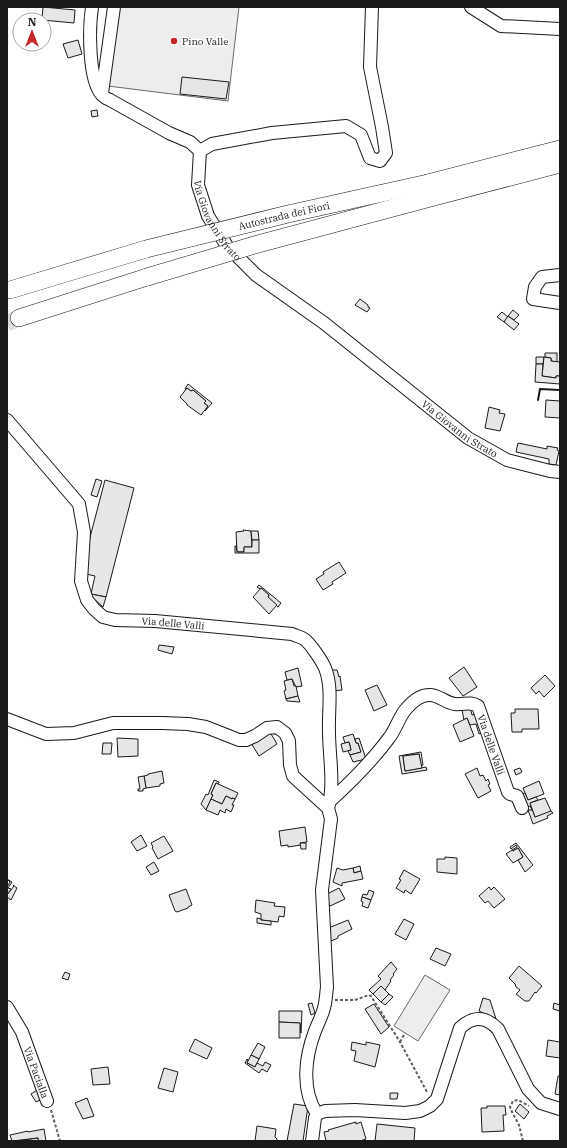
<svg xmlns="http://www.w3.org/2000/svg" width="567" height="1148" font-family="'IBM Plex Serif',serif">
  <rect width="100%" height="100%" fill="#fff"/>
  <g fill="#ededed" stroke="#6a6a6a">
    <path d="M118,7h121l-11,94 -120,-15z"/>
    <path d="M425,975l25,15 -32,51 -24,-15z"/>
  </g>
  <g fill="#e6e6e6" stroke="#1a1a1a">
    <path d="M43,7l32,3 -1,13 -32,-3z"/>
    <path d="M78,40l4,14 -14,4 -5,-14z"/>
    <path d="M182,77l47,5 -3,17 -46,-5z"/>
    <path d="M97,110l1,6 -6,1 -1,-6z"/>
    <path d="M360,299l8,6v2l2,1 -3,4 -12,-7z"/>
    <path d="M513,310l6,5 -5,5 -6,-4z"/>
    <path d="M502,312l6,5 -4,5 -7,-5z"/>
    <path d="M508,316l11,8 -5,6 -10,-8z"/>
    <path d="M545,353h12v9l-6,-1v-3l-6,-1z"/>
    <path d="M536,357h8l-1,7h-7z"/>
    <path d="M544,357l7,1v3l9,1v14h-4v2l-14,-2z"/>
    <path d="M536,364h7l-1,12 14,2v-2h4v8l-25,-2z"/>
    <path d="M188,384l24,19 -7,8 3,-5 -4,-3 2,-2 -13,-11 -2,1 -4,-3 -1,2 -1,-1z"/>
    <path d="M187,388l4,3 2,-1 13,11 -2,2 4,3 -7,9 -14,-10v-1l-7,-7z"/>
    <path d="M546,400l14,1v17l-15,-1z"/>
    <path d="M489,407l11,3 -1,3 6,1 -5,17 -15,-3z"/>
    <path d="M518,443l29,6v-3l11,2 -1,2 2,1 -3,14 -7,-1v-5l-33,-7z"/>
    <path d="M96,479l6,2 -5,16 -6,-2z"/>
    <path d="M105,480l29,8 -28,109 -15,-3 4,-18 -9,-2 2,-29z"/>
    <path d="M243,530l8,1 1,16h-8v5h-7l-1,-20 8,-1z"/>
    <path d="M251,531h7l1,9h-7z"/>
    <path d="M252,540h7v13h-24v-7h1l1,6h7v-5h8z"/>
    <path d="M339,562l7,11 -14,9 1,2 -10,6 -7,-11 8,-5 -1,-2z"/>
    <path d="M259,585l22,18 -3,4 -10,-10 1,-2 -12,-8z"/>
    <path d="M261,588l8,7 -1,2 9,8 -8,9 -16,-17z"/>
    <path d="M91,594l15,3 -3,10 -11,-10z"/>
    <path d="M159,645l15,2 -2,7 -14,-4z"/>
    <path d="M464,667l13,20 -14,9 -14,-18z"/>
    <path d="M298,668l4,18 -6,1 -4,-8 -5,1 -2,-8z"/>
    <path d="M330,670h7l2,7 1,-1 2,14 -8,1z"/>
    <path d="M545,675l10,11 -11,11 -5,-6 -3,3 -5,-6z"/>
    <path d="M292,679l2,7h2l2,10 -12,3 -2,-8 2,-1 -2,-9z"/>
    <path d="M377,685l10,20 -13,6 -9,-21z"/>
    <path d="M298,696l2,6 -13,-1 -1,-2z"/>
    <path d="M470,707l2,8 6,-2 6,19 -5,2 -3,-10 -6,1 -3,-7 -3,2 -2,-10z"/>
    <path d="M515,709h23l1,20h-17v3h-10l-1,-19h4z"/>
    <path d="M467,718l7,18 -14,6 -7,-17z"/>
    <path d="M270,732l7,12 -18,12 -8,-13z"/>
    <path d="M353,734l3,9h2l3,9 -11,3 -2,-4 3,-1 -2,-8 -4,1 -2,-6z"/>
    <path d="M117,738l21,1v17l-20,1z"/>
    <path d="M359,738l7,21 -13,3 -3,-7 11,-3 -3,-9h-2l-1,-4z"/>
    <path d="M349,742l2,8 -8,2 -2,-8z"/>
    <path d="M103,743h9l-1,11h-9z"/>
    <path d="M421,752l2,13 -2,1 -2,-12 -16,2 2,15 21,-4 1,3 -25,4 -3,-18z"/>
    <path d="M419,754l3,14 -17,3 -2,-15z"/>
    <path d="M477,768l3,8 3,-1 3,6 2,-2 2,5 -2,1 3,6 -13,7 -13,-24z"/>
    <path d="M520,768l2,4 -6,3 -2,-5z"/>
    <path d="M162,771l2,12 -4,1v2l-14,2 -2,-12 4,-1v-1z"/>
    <path d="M144,776l2,12 -3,1v2h-5v-2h2l-2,-12z"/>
    <path d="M214,780l5,2 -1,2 -2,-1 -5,11 2,1 -7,15 -5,-6 5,-10 2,1z"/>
    <path d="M539,781l5,13 -16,6 -5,-12z"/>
    <path d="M216,783l22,10 -3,6 -3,-1v1l-6,-3 -4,8 -11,-5 2,-4 -2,-1z"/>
    <path d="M525,793l3,7 8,-3 2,3 -8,3 5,14 15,-7 3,3 -6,3 1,2 -15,6 -5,-14h4l-2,-4 -4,1 -5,-13z"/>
    <path d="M226,796l6,3v-1l3,1 -3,6h2l-3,7 -5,-3 -1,4 -5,-3 -2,5 -12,-5 5,-11 11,5z"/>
    <path d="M545,798l6,13 -16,6 -5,-14z"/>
    <path d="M305,827l2,15 -7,1 1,2 -13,2v-2l-7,1 -2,-15z"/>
    <path d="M141,835l6,11 -10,5 -6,-9z"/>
    <path d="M164,836l9,15 -15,8 -6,-11 1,-1 -2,-4z"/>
    <path d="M300,843h6v6h-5z"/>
    <path d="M516,843l17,22 -8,7 -7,-12 5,-3 -5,-9 -5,3 -1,-1 5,-3 -1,-2 -5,4 -1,-2z"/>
    <path d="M518,848l5,9 -10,6 -7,-9 6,-4 1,1z"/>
    <path d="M445,857l12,1v16l-20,-2v-13h8z"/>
    <path d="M154,862l5,9 -8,4 -5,-8z"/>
    <path d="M360,866l1,5 -7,2 -1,-5z"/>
    <path d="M337,868l6,2 10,-2 1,5 7,-2 2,8 -21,4v3l-9,-4z"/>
    <path d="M404,870l16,9 -9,15 -6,-4 -1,3 -8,-5 5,-8 -2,-1z"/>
    <path d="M7,879l5,3 -4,6 3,1 -4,6v-8l3,-5z"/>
    <path d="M13,885l4,3 -6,12 -4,-3v-2l7,-9z"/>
    <path d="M489,887l2,3 3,-3 11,12 -11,9 -6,-7 -3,2 -6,-7z"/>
    <path d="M339,888l6,11 -15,7 -5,-11z"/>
    <path d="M186,889l6,16 -4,2v1l-11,4 -2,-1 -6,-16z"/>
    <path d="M369,890l5,2 -3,8 -9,-3 1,-3 4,1z"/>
    <path d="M362,897l9,3 -3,8 -6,-2 1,-4 -2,-1z"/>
    <path d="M256,900l19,3 -1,3 11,1 -1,10 -5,-1 -1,6 -17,-2v-6l-6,-2z"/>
    <path d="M257,918l4,1v1l10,1v4l-14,-2z"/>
    <path d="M404,919l10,5 -8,16 -11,-6z"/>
    <path d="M348,920l4,9 -14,7v2l-7,3 -5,-12z"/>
    <path d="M436,948l15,6 -6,12 -15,-7z"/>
    <path d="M391,962l6,7 -4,5 1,1 -4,5 1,1 -6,9 -4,-4 -8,8 -4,-4 12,-11 -3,-3z"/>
    <path d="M519,966l23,20 -6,7 -1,-1 -6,9h-4l-9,-7 4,-4 -4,-3 -1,-3 -6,-6z"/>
    <path d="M65,972l5,2 -2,6 -6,-2z"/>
    <path d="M381,986l8,8 -8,8 -8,-8z"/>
    <path d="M389,994l4,3 -8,8 -4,-3z"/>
    <path d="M483,998l7,2 6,19 -17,-8z"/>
    <path d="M312,1003l3,10 -4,2 -3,-11z"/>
    <path d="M554,1003l6,2v6l-7,-2z"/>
    <path d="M374,1004l15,23 -8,7 -16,-25z"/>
    <path d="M279,1011h23l-1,22 -1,-10 -21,-1z"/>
    <path d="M279,1022l21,1v15h-21z"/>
    <path d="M195,1039l17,9 -5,11 -18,-8z"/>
    <path d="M548,1040l12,2v16l-14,-2z"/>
    <path d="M352,1042l14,3v-3l14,3 -5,22 -21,-6 2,-10 -5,-1z"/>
    <path d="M258,1043l7,4 -6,12 -8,-4z"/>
    <path d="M251,1055l8,4 -4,8 -8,-4z"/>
    <path d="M247,1059l1,1 -1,3 8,4 2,-4 6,3 2,-4 6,3 -4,7 -5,-3 -3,4 -14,-10z"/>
    <path d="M108,1067l2,17 -17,1 -2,-16z"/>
    <path d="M164,1068l14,4 -5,20 -15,-4z"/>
    <path d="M558,1076h2v19l-5,-1z"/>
    <path d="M37,1090l5,9 -6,3 -5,-8z"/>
    <path d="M390,1093h8l-1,6h-7z"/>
    <path d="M87,1098l7,18 -11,3 -8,-16z"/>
    <path d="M294,1104l14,2 -5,35h-16z"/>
    <path d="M520,1104l9,8 -5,7 -9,-8z"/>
    <path d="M487,1106h18l1,9h-3l1,16 -22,1 -1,-24h6z"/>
    <path d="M356,1122v2l5,-2 5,17 -6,2h-34l-2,-9 5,-1 -1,-1z"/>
    <path d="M377,1124l38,4 -1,13h-39z"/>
    <path d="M257,1126l19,3 -1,8 2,2v2h-22z"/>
    <path d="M44,1129l2,12h-8v-3l-26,3 -2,-6 18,-4v1z"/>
    <path d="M38,1138v3h-19l12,-2z"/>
  </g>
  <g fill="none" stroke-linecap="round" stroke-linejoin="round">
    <path stroke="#ddd" stroke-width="17" stroke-dasharray="17 8" stroke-linecap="butt" d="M7,323l12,-5"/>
    <g stroke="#1a1a1a" stroke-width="14">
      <g id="minor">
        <path d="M92,7c-3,20 -4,73 10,88 2,2 5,4 8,5l59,33 21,9 10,9"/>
        <path id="s1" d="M372,7l-2,60 12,60 4,26 -6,8 -10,-3 -9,-23 -15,-9 -74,7 -60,11 -12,7 -2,34 10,31 19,30 29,29 68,48 144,115 39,22 43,11 10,1"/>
        <path d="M471,7l30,19 59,3"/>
        <path d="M102,93l12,-86"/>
        <path d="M560,275l-18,2 -7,10 -2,12 27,4"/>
        <path id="s2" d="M7,420l72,84 5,28 -3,49 6,19 7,9 9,8 12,3 40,1 137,13c4,2 9,3 12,5 6,4 18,22 21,29 8,20 3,44 4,64 0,24 6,53 -1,76"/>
        <path d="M7,719l39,15 28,-1 39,-10h49l26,1 18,3 33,13h7l9,-4 12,-8 10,-1 8,6 4,8 1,24 3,11 35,32 3,11 -9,71 5,97c-1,7 -1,14 -3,21 -2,8 -6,15 -9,23 -10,26 -14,59 2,83"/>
        <path id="s3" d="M330,801c21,-19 42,-40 59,-63 7,-9 10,-21 17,-29 6,-7 14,-14 23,-14 9,-1 16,8 26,9 9,1 15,-3 23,2l30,86 2,2 7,2 5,12"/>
        <path id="s4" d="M7,1007l15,25 25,69"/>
        <path d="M312,1141l3,-23 2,-4 8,-3 30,-1 50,3 15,-2 10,-5 7,-7 23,-71c13,-12 25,-12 38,1l30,60 13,14 19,6"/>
      </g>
    </g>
    <g stroke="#1a1a1a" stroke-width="18">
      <g id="highway">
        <path d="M428,183l132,-34"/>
        <path d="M430,198l130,-34"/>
        <path d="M10,290l136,-41"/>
        <path d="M19,318l128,-41"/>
      </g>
    </g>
    <g stroke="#5f5f5f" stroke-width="2" stroke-dasharray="3 2" stroke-linecap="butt">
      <path d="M335,1000h20l14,-5 2,1 29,46 27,50"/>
      <path d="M400,1042l5,-9"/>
      <path d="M51,1110l9,31"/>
      <path d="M523,1141l-4,-16 -7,-13 -2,-5 3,-6 5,-1 11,6"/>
    </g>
    <use href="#minor" stroke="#fff" stroke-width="12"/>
    <use href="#highway" stroke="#fff" stroke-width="17"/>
    <g stroke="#1a1a1a" stroke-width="18" stroke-linecap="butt">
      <g id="highway-bridge">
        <path id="s5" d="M146,249l142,-35 140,-31"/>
        <path d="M147,277l111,-33 172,-46"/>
      </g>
    </g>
    <use href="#highway-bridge" stroke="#fff" stroke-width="17"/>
    <path stroke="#1a1a1a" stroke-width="2" d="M538,400l2,-11 20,1"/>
  </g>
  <circle fill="#c62828" stroke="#fff" stroke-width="1.5" cx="174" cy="41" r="4"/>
  <g text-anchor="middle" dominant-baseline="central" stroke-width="3" stroke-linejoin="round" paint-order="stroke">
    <g font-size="10" fill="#1a1a1a" stroke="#fff" text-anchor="start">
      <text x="182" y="41">Pino Valle</text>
    </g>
    <g font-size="10" fill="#1a1a1a" stroke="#fff">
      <text stroke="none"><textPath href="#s5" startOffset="142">Autostrada dei Fiori</textPath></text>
      <text stroke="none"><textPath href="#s1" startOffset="434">Via Giovanni Strato</textPath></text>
      <text stroke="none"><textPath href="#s1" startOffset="758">Via Giovanni Strato</textPath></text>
      <text stroke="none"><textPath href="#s2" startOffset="302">Via delle Valli</textPath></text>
      <text stroke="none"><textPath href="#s3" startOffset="240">Via delle Valli</textPath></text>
      <text stroke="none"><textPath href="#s4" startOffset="72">Via Pacialla</textPath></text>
    </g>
  </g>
  <rect width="567" height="1148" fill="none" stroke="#1a1a1a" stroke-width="16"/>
  <g transform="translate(32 32)"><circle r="19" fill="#ffffff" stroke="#a3a3a3"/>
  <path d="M0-3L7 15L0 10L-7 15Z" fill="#c62828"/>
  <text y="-6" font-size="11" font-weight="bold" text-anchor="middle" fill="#1a1a1a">N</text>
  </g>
</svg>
